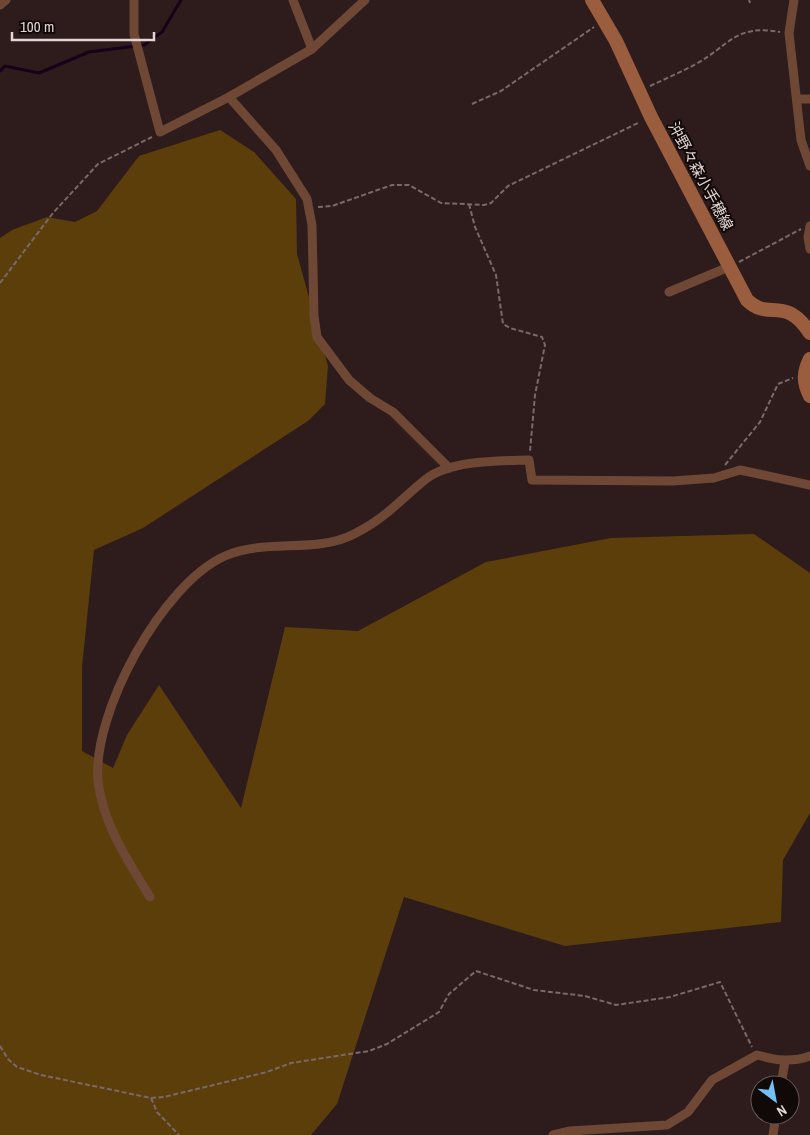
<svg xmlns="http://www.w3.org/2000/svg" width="810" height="1135" font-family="'Archivo Narrow','Noto Sans JP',sans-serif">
  <rect width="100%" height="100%" fill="#2e1b1b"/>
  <path fill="#5c3e0b" d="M220,130l34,22 42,47 1,55 31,112 -3,38 -17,17 -165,107 -49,22 -12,117v84l31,17 14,-33 32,-50 82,123 44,-181 73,4 128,-69 125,-24 143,-4 56,39v240l-27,47 -2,62 -216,24 -161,-49 -67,207 -26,31h-311v-897l12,-8 35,-13 28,5 22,-11 42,-55z"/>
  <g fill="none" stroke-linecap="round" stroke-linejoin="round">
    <path stroke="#16001a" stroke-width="3" d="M0,71l5,-5 34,7 50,-21 55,-7 18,-13 19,-32"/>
    <g stroke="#7a6969" stroke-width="2" stroke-dasharray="5 2.5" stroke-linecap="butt">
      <path d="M749,0l1,3"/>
      <path d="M650,86c15,-7 31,-14 46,-22 34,-19 39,-40 84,-32"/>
      <path d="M472,104l29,-13 93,-64"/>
      <path d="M469,204l6,23 21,48 7,49 7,4 32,9 3,8 -10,50 -5,56"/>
      <path d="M318,207l14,-1 60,-21h17l32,18 43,2 7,-2 17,-17 132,-64"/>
      <path d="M739,262l62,-33"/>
      <path d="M0,283l53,-70 45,-49 54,-27"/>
      <path d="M725,465l35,-43 18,-38 15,-6"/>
      <path d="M0,1046l8,13 9,8 24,8 110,23 13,-1 103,-25 24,-9 78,-12 18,-7 52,-32 10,-18 27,-23 58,19 51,6 31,9 54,-8 50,-15 32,65"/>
      <path d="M151,1098l6,14 22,23"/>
    </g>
    <g stroke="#6f4835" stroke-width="9">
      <path d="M134,0v34l26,98 69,-35 83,-48 53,-49"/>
      <path d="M293,0l19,49"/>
      <path d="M794,0l-5,33 12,107 9,26"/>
      <path d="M0,5l6,-5"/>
      <path d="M229,97l47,53 31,49 5,26 2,91 3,21 32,43 21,18 23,14 56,56"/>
      <path d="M798,99h12"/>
      <path d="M810,226l-2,11 2,12"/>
      <path d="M669,292l62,-26"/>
      <path d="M150,897c-22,-36 -47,-73 -52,-116 -6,-68 64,-197 127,-225 40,-18 91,-2 129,-22 31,-15 47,-35 72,-55 25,-19 72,-18 103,-19l3,20 141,1 41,-3 26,-8 70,15"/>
      <path d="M781,1085l4,-24"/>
      <path d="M553,1135l17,-4 97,-6 21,-13 24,-32 45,-25c19,5 33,8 53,1"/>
      <path d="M773,1135l3,-20"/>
    </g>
    <g stroke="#9a5d3e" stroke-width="14">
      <path d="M592,0l24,41 35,76 96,183c22,22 37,-6 63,33"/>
      <path d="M810,359c-7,14 -7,23 0,37"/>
    </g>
  </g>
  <g text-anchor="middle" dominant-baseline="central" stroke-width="4" stroke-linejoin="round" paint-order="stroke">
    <g font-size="15" fill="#e3d5d5" stroke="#110808">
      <text transform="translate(701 176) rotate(62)">沖野々森小手穂線</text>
    </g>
  </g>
  <g transform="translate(775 1100) rotate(148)"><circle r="24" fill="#110808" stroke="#655a5a"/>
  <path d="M0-4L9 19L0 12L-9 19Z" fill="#71c1f4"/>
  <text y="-8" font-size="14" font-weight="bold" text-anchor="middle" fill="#e3d5d5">N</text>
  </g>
  <path d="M12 32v8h142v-8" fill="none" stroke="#e3d5d5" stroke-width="2.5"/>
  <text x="20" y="32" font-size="15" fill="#e3d5d5" stroke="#110808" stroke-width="4" paint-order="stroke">100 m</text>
</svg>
